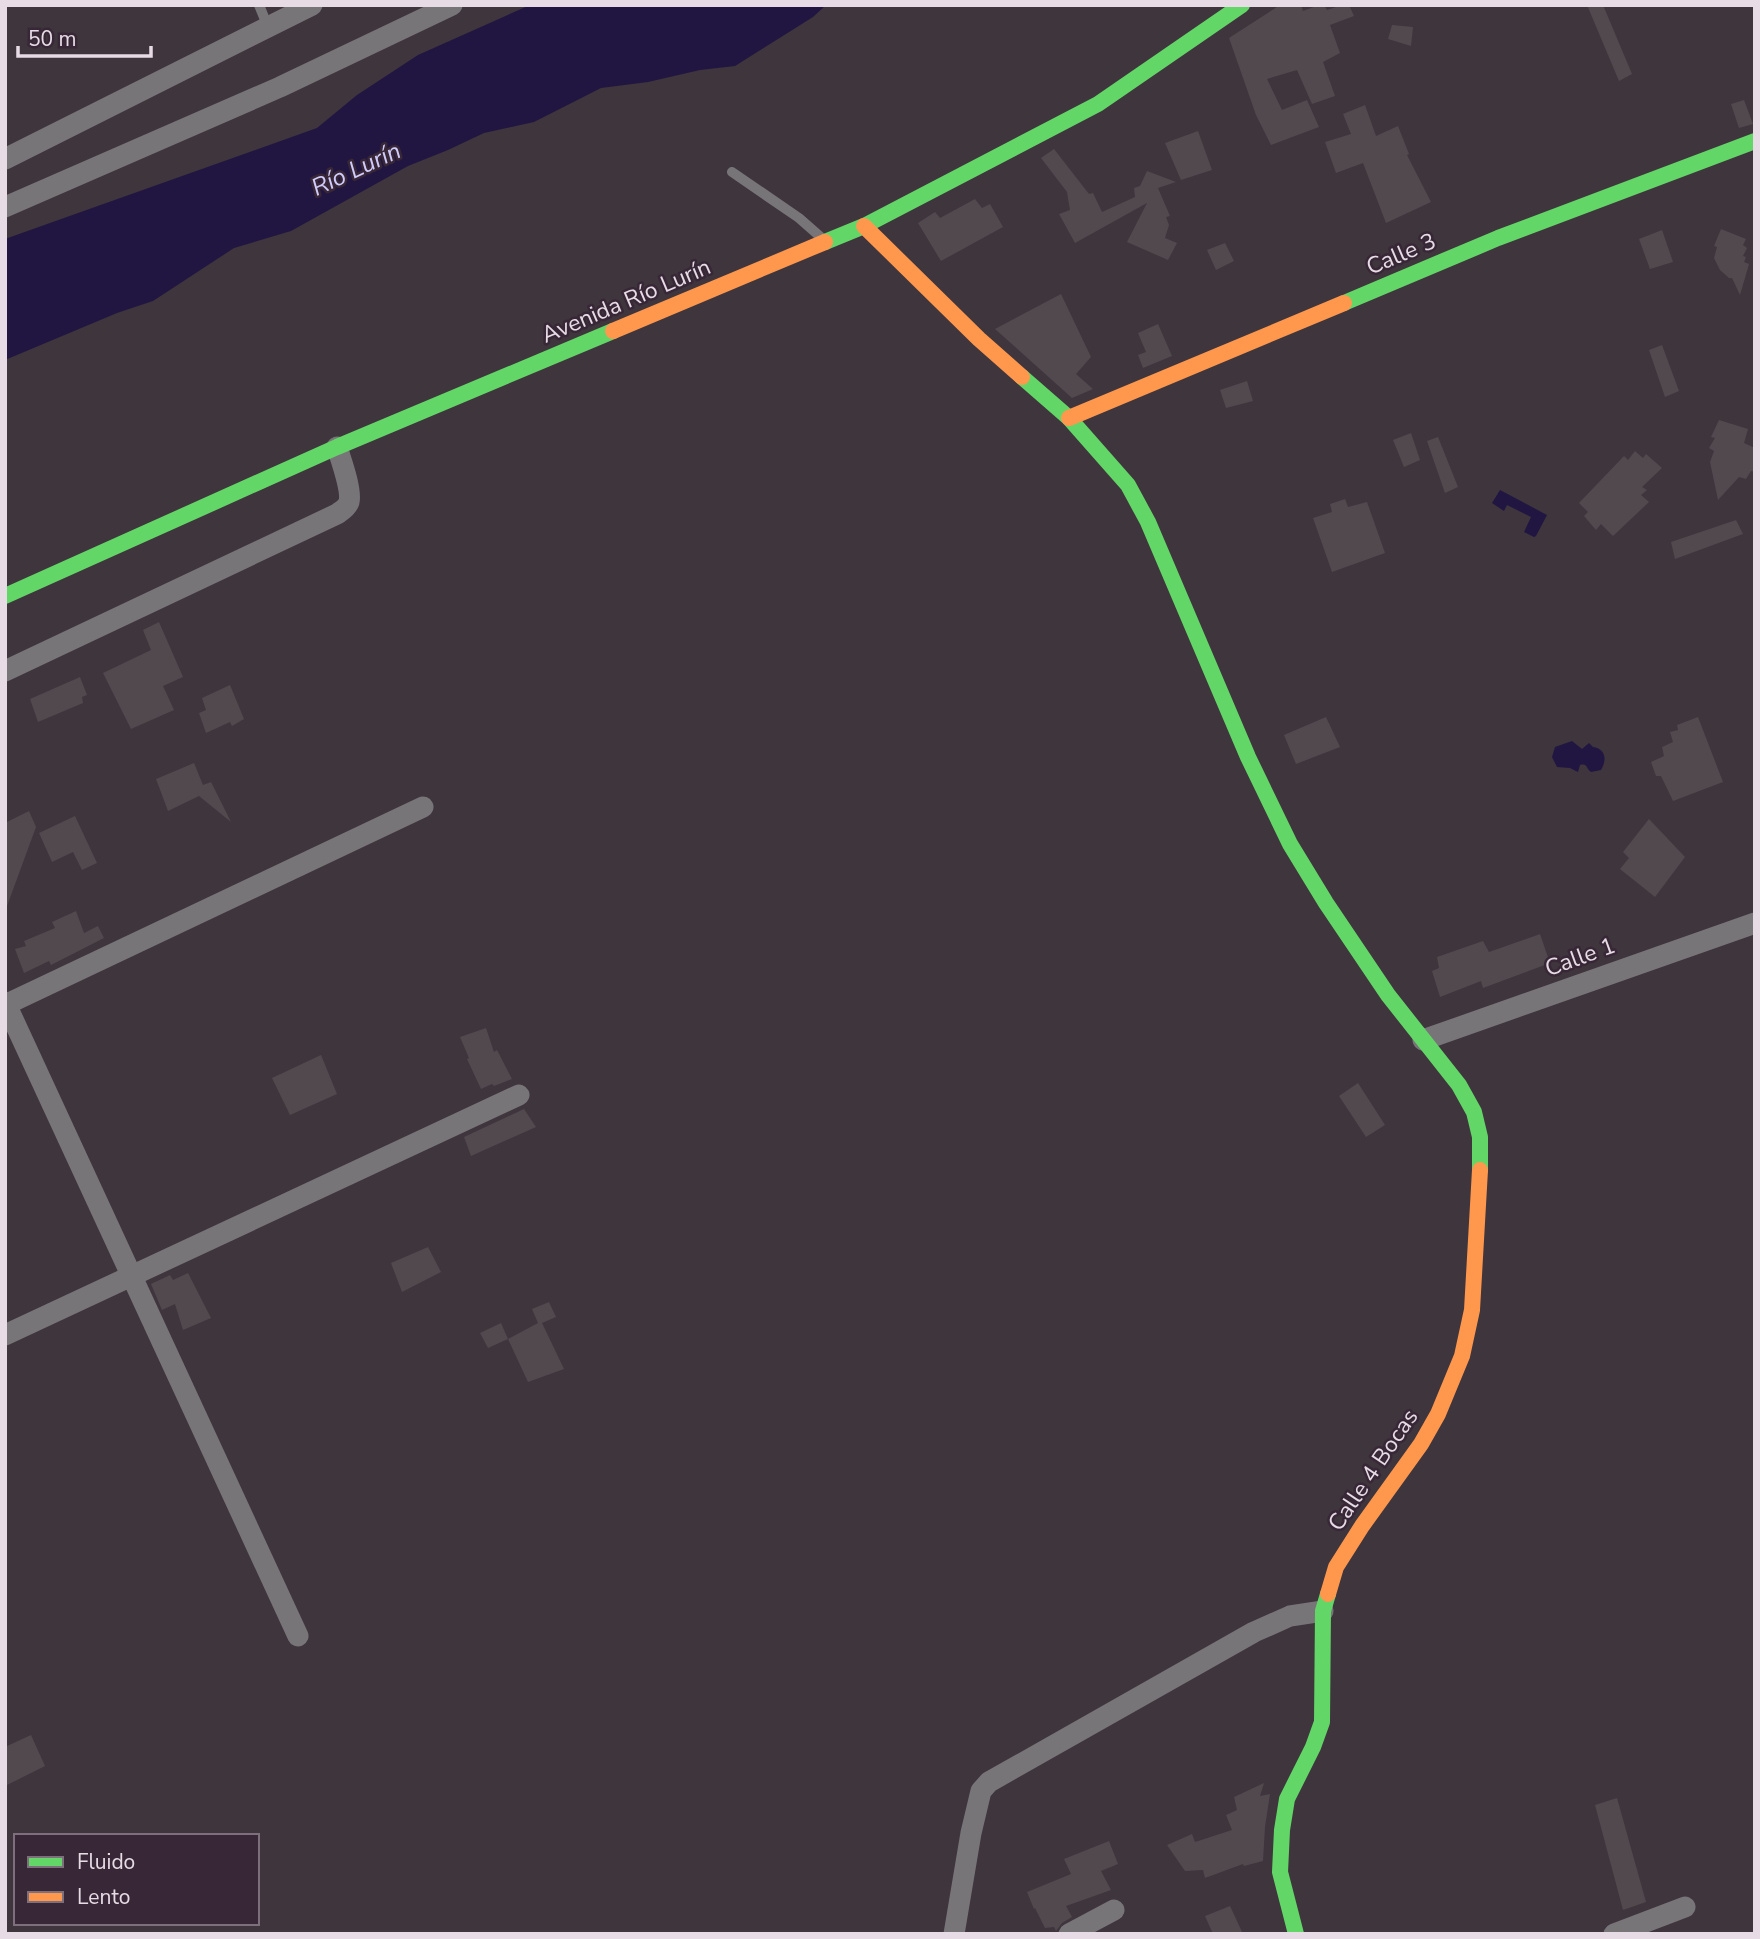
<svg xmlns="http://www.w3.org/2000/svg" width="1760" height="1939" font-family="'Nunito Sans',sans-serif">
  <rect width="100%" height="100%" fill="#3f353d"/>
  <g fill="#211641">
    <path d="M530,5h296l-13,12 -78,49 -35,4 -52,12 -47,6 -67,34 -50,11 -36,17 -40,16 -117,65 -57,17 -81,53 -36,12 -112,47v-121l312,-111 40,-33 61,-40z"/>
    <path d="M1500,490l47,25 -11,21 -2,1 -10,-5 7,-15 -24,-12 -3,6 -12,-8z"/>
    <path d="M1572,741l10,8 7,-6 4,4c13,2 14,13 8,23l-10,2c-5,-3 -3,-9 -11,-7l-2,7 -8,-4 -13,-1 -5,-10 3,-10z"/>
  </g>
  <g fill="#52494f">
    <path d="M1280,5h21l2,6 16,-6h5l3,5 15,-5h7l5,11 -24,9 10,28 -17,9 12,34 -23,8 -15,-34 -30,9 15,31 25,-10 12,27 -48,18 -15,-30 -27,-77z"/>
    <path d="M1587,5h16l29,69 -13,7z"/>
    <path d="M1392,25l21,2 -2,19 -23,-7z"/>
    <path d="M1744,100l9,24 -14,4 -8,-24z"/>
    <path d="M1365,105l11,31 22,-10 11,28 -2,1 24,47 -45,21 -23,-60 -27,10 -11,-31 26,-8 -8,-20z"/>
    <path d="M1198,131l14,39 -31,10 -16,-37z"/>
    <path d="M1054,149l35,45 4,-1 9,19 33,-15 -1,-9 6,-2 7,-15 29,11 -18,6 12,28 -4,1 3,8 -4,13 12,5 -9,17 -41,-18 20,-39 -72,40 -16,-29 11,-4 -3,-18 -26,-34z"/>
    <path d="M975,199l7,9 8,-4 13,23 -62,34 -23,-38 17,-11 5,6z"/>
    <path d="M1721,229l25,10 -3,6 4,3 -4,8 3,1 -2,5 5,2 -9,31 -8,-17h-3l-9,-8 -6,-12 3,-11 -3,-1z"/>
    <path d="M1662,230l11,32 -23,7 -11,-30z"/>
    <path d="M1225,243l9,18 -18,9 -9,-20z"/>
    <path d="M1061,294l30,63 -15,17 17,15 -21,9 -77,-69z"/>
    <path d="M1158,324l14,32 -29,12 -5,-13 8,-3 -8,-19z"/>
    <path d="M1662,345l17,46 -14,6 -16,-47z"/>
    <path d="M1247,381l6,20 -27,7 -6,-18z"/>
    <path d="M1719,420l29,9 -4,14 11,5v24l-4,-1 -5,8 -7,-2 -21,23 -8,-38 4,-11 -5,-3 6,-10 -4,-1z"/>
    <path d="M1411,433l9,27 -16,7 -11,-27z"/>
    <path d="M1438,437l20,50 -13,6 -18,-52z"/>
    <path d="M1635,451l8,7 3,-4 16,14 -20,19 5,3 -6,5 8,7 -36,34 -12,-12 -5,6 -12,-14 4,-4 -9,-9 45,-47 4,4z"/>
    <path d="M1345,499l3,8 19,-5 18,51 -53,19 -19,-54 19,-6 -2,-8z"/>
    <path d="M1736,520l7,14 -68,25 -4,-17z"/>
    <path d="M159,622l24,55 -20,9 11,24 -43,19 -28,-56 48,-23 -8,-20z"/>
    <path d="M80,677l7,18 -5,2 1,6 -45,19 -8,-23z"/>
    <path d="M230,685l14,34 -12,7 -2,-4 -24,11 -7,-20 7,-3 -4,-12z"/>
    <path d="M1326,717l14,30 -44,17 -12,-29z"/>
    <path d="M1698,717l25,65 -50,19 -12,-25h-5l-5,-14 13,-6 -2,-9 11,-5 -3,-10 8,-2 -1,-5z"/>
    <path d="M194,763l9,22 8,-3 20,40 -32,-26 -31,15 -12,-32z"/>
    <path d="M29,811l7,16 -29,79h-2v-83z"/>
    <path d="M75,816l22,47 -15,7 -9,-18 -21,10 -13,-29z"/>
    <path d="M1649,819l36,38 -30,40 -35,-28 9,-11 -6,-6z"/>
    <path d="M76,911l8,22 14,-7 6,12 -53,27 -2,-4 -25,12 -9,-24 11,-3 -2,-5 31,-13 -3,-6z"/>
    <path d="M1540,934l10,29 -67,25 -2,-7 -41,16 -8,-26 7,-3 -2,-11 46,-16 6,11z"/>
    <path d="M486,1028l8,24 3,-2 15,29 -18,7 -2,-2 -11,5 -14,-30 2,-1 -9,-21z"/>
    <path d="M321,1055l16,39 -47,21 -18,-37z"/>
    <path d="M1358,1083l27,42 -19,12 -27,-41z"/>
    <path d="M524,1109l12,18 -65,29 -7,-19z"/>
    <path d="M428,1247l13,25 -39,20 -11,-29z"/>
    <path d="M188,1273l23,45 -28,12 -8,-26 -13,6 -11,-26 19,-9 3,5z"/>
    <path d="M549,1302l7,15 -14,6 22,46 -36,13 -20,-43 30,-16 -6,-14z"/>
    <path d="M501,1323l7,16 -20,9 -8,-15z"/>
    <path d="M31,1735l14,31 -40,20v-39z"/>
    <path d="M1264,1783l-4,13 10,-2 -5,33 -2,34 -19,5 -1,-2 -38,14 -2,-8 -18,1 -18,-26 25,-11 3,8 37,-12 -6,-15 11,-5 -3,-13z"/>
    <path d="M1617,1798l29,104 -23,8 -28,-105z"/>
    <path d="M1109,1841l9,23 -17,7 10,19 -45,16 6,11 -10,6 -6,8 -2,-4 -9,1 -10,-20 -1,1 -7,-17 44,-18 -7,-15z"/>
    <path d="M1230,1906l13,28h-30l-8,-18z"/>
  </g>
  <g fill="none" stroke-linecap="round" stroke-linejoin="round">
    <g stroke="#787579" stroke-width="10">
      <path d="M259,5l9,22"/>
      <path d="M732,172l67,46 25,22"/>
    </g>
    <g stroke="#787579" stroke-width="21">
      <path d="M5,159l307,-154"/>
      <path d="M5,207l275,-120 172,-82"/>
      <path d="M5,671l332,-157c4,-3 10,-6 12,-12 3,-12 -8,-42 -12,-55"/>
      <path d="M5,1002l293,634"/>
      <path d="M5,1005l418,-198"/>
      <path d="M1423,1040l332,-117"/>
      <path d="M5,1335l514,-240"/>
      <path d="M954,1934l17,-101 10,-42 8,-9 265,-150 36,-16 33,-5"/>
      <path d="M1069,1934l45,-24"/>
      <path d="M1614,1934l71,-27"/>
    </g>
    <g stroke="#63d668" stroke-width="16">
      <path d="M825,242l39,-16 234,-122 144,-99"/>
      <path d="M1344,303l154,-65 257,-97"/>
      <path d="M1022,377l47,41 59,67 20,37 100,235 42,87 36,59 62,92 71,90 15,27 6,25v33"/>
      <path d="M5,596l332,-149 276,-116"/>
      <path d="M1296,1934l-16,-62 2,-42 5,-31 26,-52 9,-25 1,-111 5,-17"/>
    </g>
    <g stroke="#ff974d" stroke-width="16">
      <path d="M864,226l115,113 43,38"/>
      <path d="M613,331l212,-89"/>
      <path d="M1069,418l275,-115"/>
      <path d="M1328,1594l8,-27 26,-41 59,-82 17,-30 24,-58 10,-46 8,-140"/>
    </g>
  </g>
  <g text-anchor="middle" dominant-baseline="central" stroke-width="5" stroke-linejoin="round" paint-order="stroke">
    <g font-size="23" fill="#e7dce6" stroke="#382736">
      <text transform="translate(1401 254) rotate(-23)">Calle 3</text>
      <text transform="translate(626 301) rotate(-23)">Avenida Río Lurín</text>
      <text transform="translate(1580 957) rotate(-20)">Calle 1</text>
      <text transform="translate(1373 1470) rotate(-56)">Calle 4 Bocas</text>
    </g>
    <g font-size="24" font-style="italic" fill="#d0ccfd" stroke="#382736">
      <text transform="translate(356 169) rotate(-25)">Río Lurín</text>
    </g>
  </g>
  <rect width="1760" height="1939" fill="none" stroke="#e7dce6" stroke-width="14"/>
  <rect x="14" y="1834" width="245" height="91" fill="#382736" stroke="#7e6f7c" stroke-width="2"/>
  <rect x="28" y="1857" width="35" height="10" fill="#63d668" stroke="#7e6f7c" stroke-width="2"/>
  <text x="77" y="1869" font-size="21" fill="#e7dce6">Fluido</text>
  <rect x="28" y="1892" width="35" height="10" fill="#ff974d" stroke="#7e6f7c" stroke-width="2"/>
  <text x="77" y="1904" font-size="21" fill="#e7dce6">Lento</text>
  <path d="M18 46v10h133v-10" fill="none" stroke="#e7dce6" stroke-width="3.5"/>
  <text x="28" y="46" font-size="21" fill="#e7dce6" stroke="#382736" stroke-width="5" paint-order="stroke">50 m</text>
</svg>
